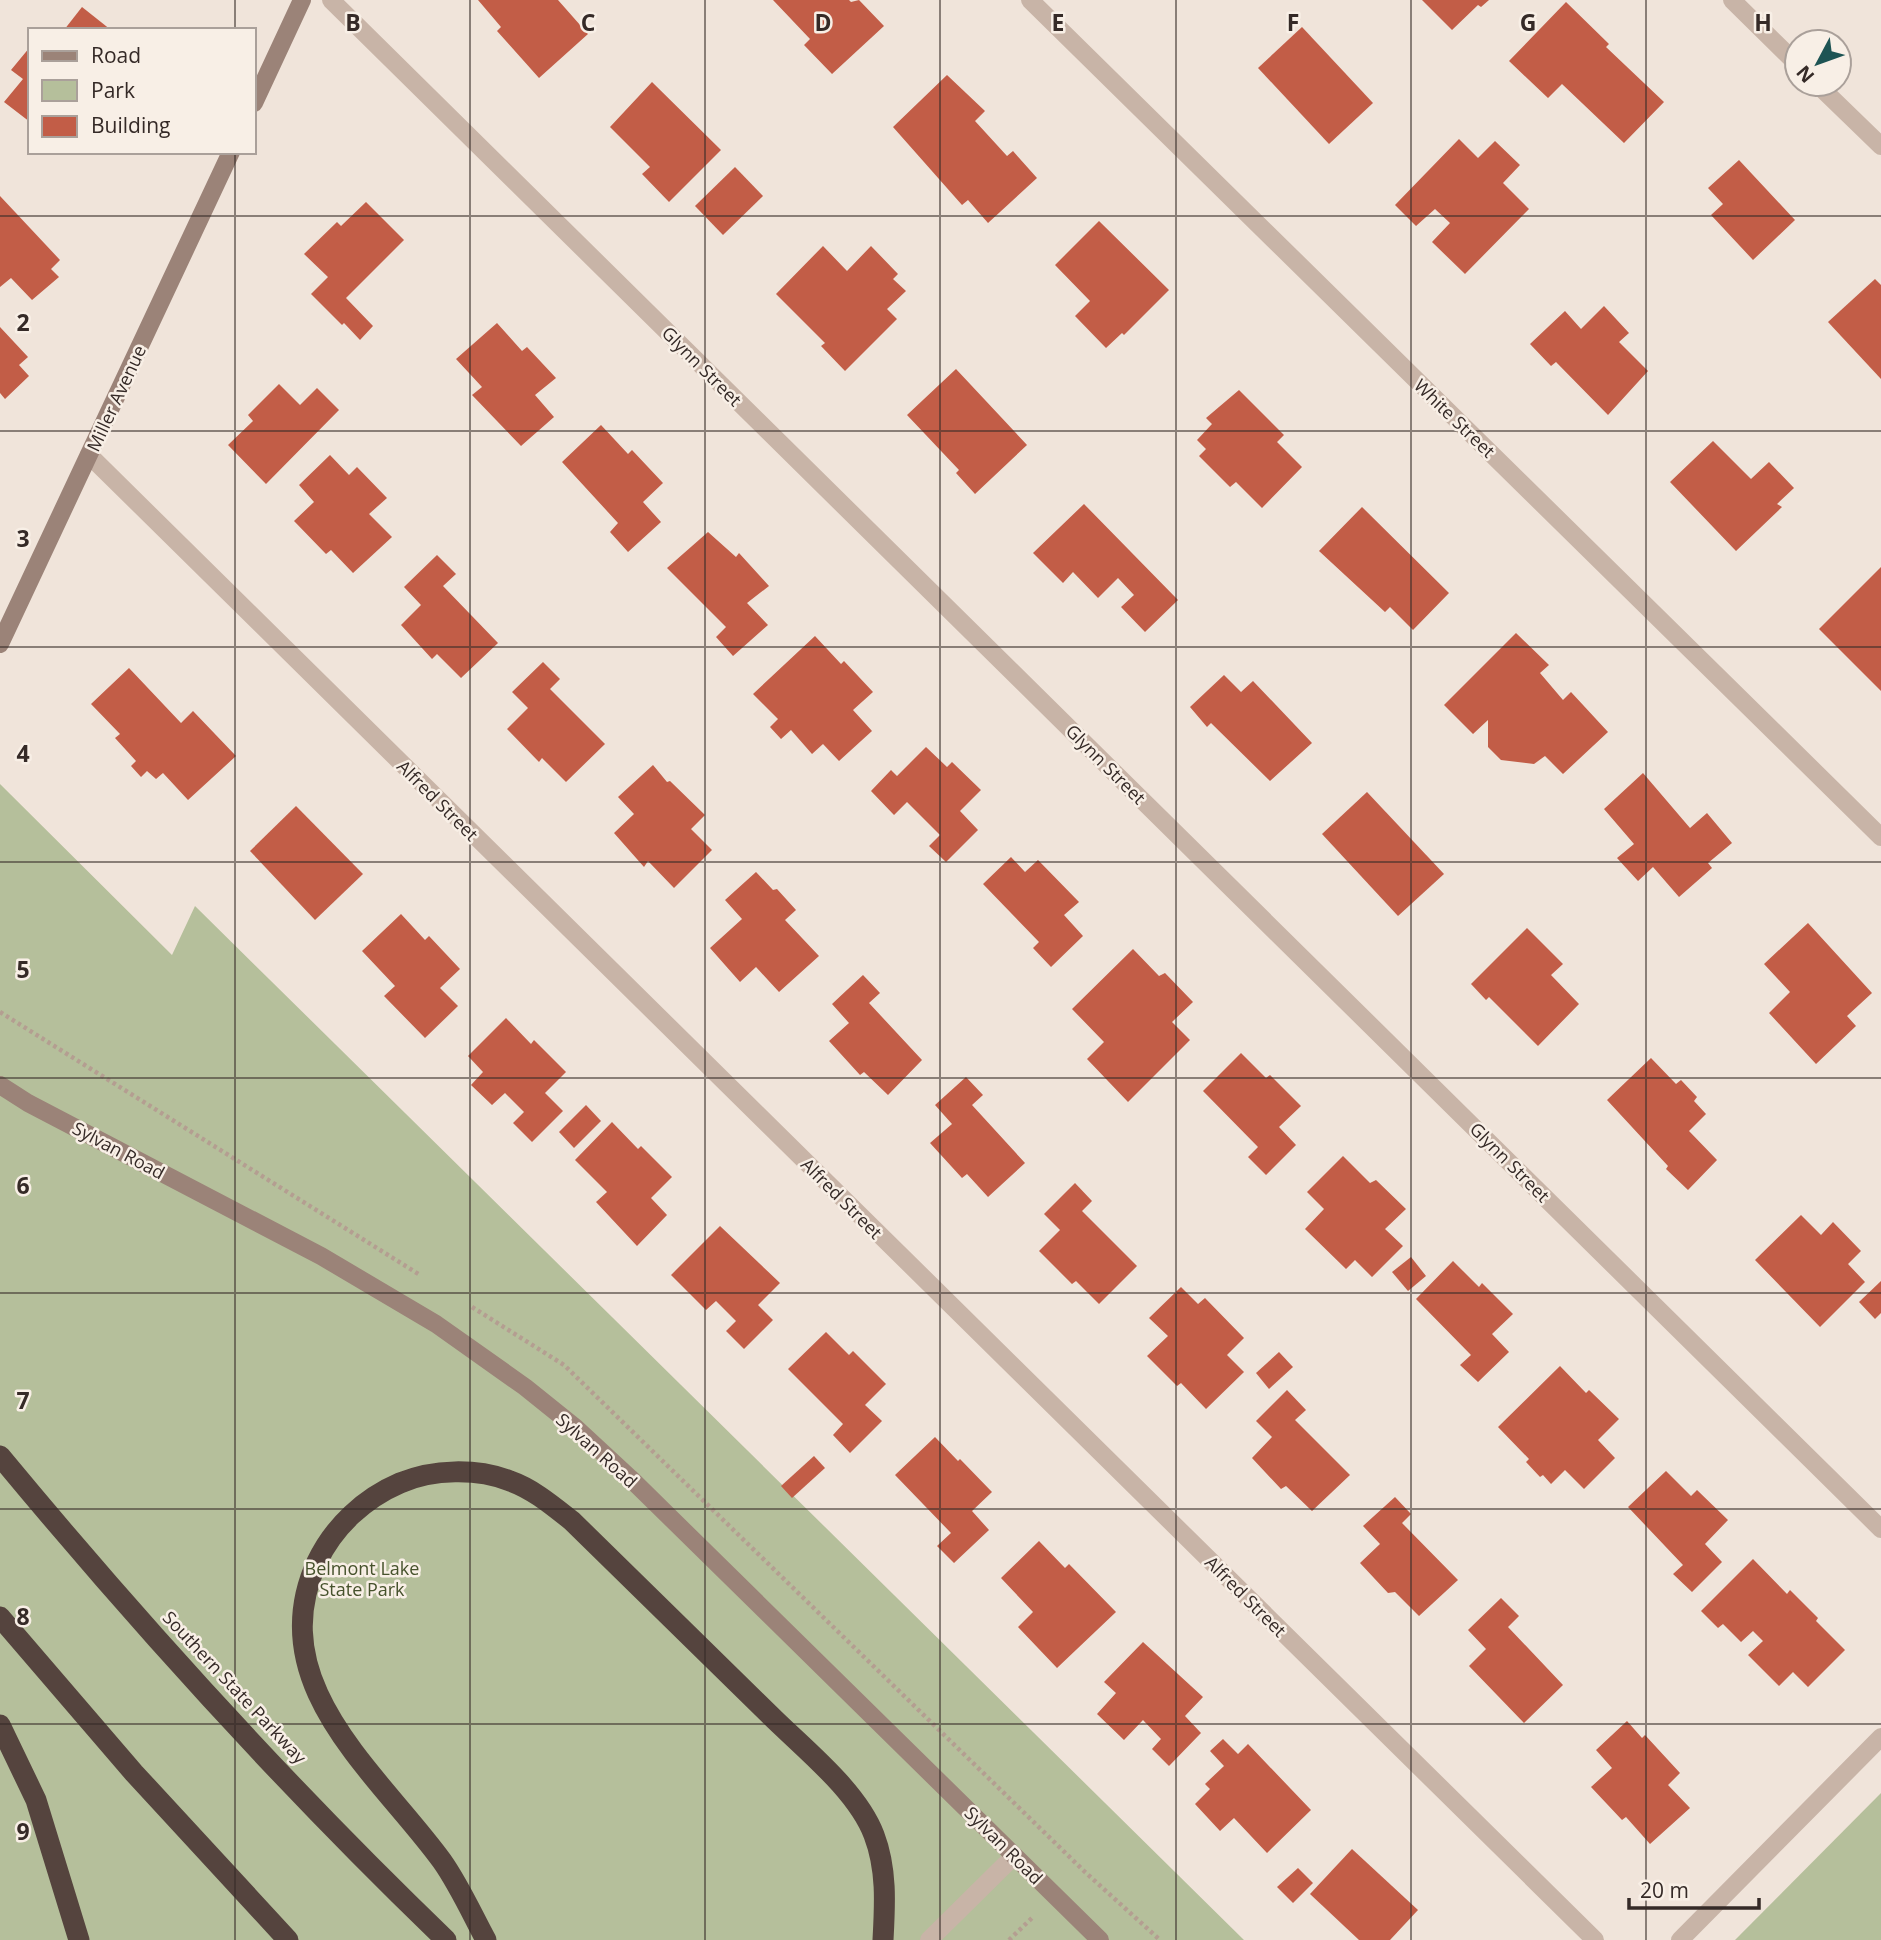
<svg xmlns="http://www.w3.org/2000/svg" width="1881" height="1940" font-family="'Open Sans',sans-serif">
  <rect width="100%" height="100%" fill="#f0e4da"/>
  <g fill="#b5bf9b">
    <path d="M0,784l172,171 23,-49 1049,1034h-1244z"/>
    <path d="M1881,1793v147h-146z"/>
  </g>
  <g fill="#c25d47">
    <path d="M478,0h80l30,34 -49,44 -42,-47 4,-4z"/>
    <path d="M773,0h76l2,2 8,-2 25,26 -52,48 -28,-29 6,-6z"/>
    <path d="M1422,0h67l-8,7 -3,-2 -26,25z"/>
    <path d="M1566,2l43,42 -3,3 58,55 -40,41 -62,-59 -14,14 -39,-37z"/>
    <path d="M82,7l29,23h-47z"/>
    <path d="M1302,27l71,76 -44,41 -71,-76z"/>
    <path d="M30,47v75l-26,-20 19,-23 -12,-9z"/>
    <path d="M947,75l38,36 -10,10 32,35 6,-5 24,27 -49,45 -20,-23 -6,5 -69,-78z"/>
    <path d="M652,82l69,68 -52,52 -27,-28 8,-7 -40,-40z"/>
    <path d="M1459,139l19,19 17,-17 25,24 -17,18 26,26 -64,65 -33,-32 18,-19 -15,-14 -19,17 -21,-21z"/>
    <path d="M1739,160l56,60 -42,40 -42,-45 12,-11 -15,-16z"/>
    <path d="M735,167l28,29 -40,39 -28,-29z"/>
    <path d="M0,196l60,64 -9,9 8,8 -27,23 -21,-22 -11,9z"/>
    <path d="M366,202l38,38 -58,58 27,28 -13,14 -16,-17 -2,2 -31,-31 17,-17 -24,-23 33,-32 4,4z"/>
    <path d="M1099,221l70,69 -45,45 -2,-2 -16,15 -31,-32 15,-15 -35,-36z"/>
    <path d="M823,246l24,25 24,-25 27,28 -5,5 13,12 -19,18 10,10 -52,52 -24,-25 4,-3 -49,-49z"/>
    <path d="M1875,279l6,6v94l-53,-57z"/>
    <path d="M1604,306l25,27 -10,9 29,29 -40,44 -52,-53 -5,4 -21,-22 35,-33 16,18z"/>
    <path d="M497,323l25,28 5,-4 29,31 -21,17 19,22 -33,29 -49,-51 10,-8 -26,-28z"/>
    <path d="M0,327l28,30 -9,8 10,11 -24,23 -5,-6z"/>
    <path d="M956,369l71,76 -52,49 -19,-21 3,-3 -52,-55z"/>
    <path d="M279,384l21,21 17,-17 22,22 -73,74 -38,-39 25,-24 -5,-6z"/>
    <path d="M1239,390l45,45 -7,7 25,25 -40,41 -26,-26 -6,5 -31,-31 7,-7 -9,-9 15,-16 -6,-6z"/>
    <path d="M601,425l27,29 4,-4 31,33 -20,19 18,20 -33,30 -18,-20 8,-9 -56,-61z"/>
    <path d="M1713,441l38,38 18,-17 25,26 -17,16 5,3 -46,44 -66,-69z"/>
    <path d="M330,455l19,20 8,-8 30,31 -18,16 23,23 -39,36 -22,-23 -5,4 -32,-33 20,-19 -15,-17z"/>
    <path d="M1084,504l94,96 -33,32 -24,-25 13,-12 -16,-17 -20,20 -25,-26 -10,11 -30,-30z"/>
    <path d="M1362,507l87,86 -36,37 -23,-23 -5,5 -66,-61z"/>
    <path d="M708,532l28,25 3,-4 30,33 -22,17 21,22 -35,31 -17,-19 10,-10 -59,-59z"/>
    <path d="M437,555l19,19 -13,12 55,57 -37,35 -24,-24 -5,5 -31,-34 20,-20 -17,-18z"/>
    <path d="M1881,567v124l-62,-62z"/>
    <path d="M1516,633l33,32 -9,8 23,27 8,-8 37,40 -45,42 -18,-18 -11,8 -33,-4 -13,-13v-27l-15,14 -29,-29z"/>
    <path d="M815,636l26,28 3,-3 29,31 -20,18 19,21 -33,30 -16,-17 -11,10 -21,-24 -10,9 -11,-12 8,-8 -25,-25z"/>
    <path d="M543,662l17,17 -10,10 55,55 -39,38 -24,-24 -3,4 -32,-33 21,-21 -16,-16z"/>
    <path d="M129,668l52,55 12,-12 43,45 -48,44 -25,-27 -7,6 -9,-8 -6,6 -10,-11 5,-5 -21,-23 5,-4 -29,-30z"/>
    <path d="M1224,675l17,17 12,-11 59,62 -42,38 -59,-58 -4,4 -17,-20z"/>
    <path d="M926,747l21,20 5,-5 29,28 -21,21 18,19 -32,32 -17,-16 11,-11 -33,-33 -13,13 -23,-24 20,-21 6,6z"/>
    <path d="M653,765l14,17 3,-1 35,34 -14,14 21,21 -38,38 -26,-27 -4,6 -30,-34 20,-19 -16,-17z"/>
    <path d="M1643,773l47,55 17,-15 25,30 -24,20 4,5 -33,29 -26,-30 -15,14 -21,-23 17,-14 -30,-35z"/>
    <path d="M1367,792l77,82 -46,42 -76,-82z"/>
    <path d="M296,806l67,68 -48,46 -65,-69z"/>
    <path d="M1011,857l14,15 13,-12 41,42 -15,13 19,21 -32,31 -18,-19 6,-6 -56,-58z"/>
    <path d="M756,872l17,18 4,-1 19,21 -11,10 34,36 -40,36 -23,-25 -16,15 -30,-34 32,-29 -17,-19z"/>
    <path d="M401,914l24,26 4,-4 31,33 -20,19 18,18 -33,32 -41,-42 11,-10 -33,-35z"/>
    <path d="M1808,923l64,70 -25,23 9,10 -40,38 -47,-51 21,-21 -26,-28z"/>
    <path d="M1527,928l36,36 -12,11 28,29 -41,42 -49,-49 -3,3 -15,-16z"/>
    <path d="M1133,949l26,27 6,-3 28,29 -21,20 18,18 -62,62 -41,-43 17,-17 -32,-33z"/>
    <path d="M863,975l17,18 -11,10 53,57 -34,35 -24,-23 -4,3 -31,-34 20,-18 -17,-19z"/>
    <path d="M506,1018l25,26 3,-4 32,32 -21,21 18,18 -31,31 -19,-19 11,-11 -19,-19 -13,12 -21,-20 12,-13 -15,-16z"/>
    <path d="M1241,1053l25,25 4,-3 31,31 -22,21 17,18 -30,30 -18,-18 10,-10 -55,-56z"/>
    <path d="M1651,1058l25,26 5,-4 16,17 -3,4 12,13 -17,17 28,29 -29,30 -22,-21 2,-3 -61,-66z"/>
    <path d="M966,1077l17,18 -11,10 53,58 -37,34 -21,-23 -5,4 -32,-35 22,-19 -17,-19z"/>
    <path d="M586,1105l15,16 -27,27 -15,-16z"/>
    <path d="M612,1122l26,27 3,-3 31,31 -21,21 16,17 -30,31 -41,-44 11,-10 -32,-32z"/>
    <path d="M1343,1156l27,27 6,-3 30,29 -21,20 18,17 -31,31 -17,-17 -9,9 -41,-40 19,-20 -17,-17z"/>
    <path d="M1075,1183l17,18 -10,10 55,55 -38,38 -23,-23 -4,3 -33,-33 21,-21 -16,-16z"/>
    <path d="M1801,1215l20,20 12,-13 28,29 -13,13 17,18 -45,45 -65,-67z"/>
    <path d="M720,1226l60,57 -22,22 15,15 -29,29 -18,-18 10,-10 -20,-20 -10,9 -35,-35z"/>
    <path d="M1411,1257l15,19 -18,15 -16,-19z"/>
    <path d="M1453,1261l26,26 3,-4 31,31 -21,20 17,18 -31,30 -18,-17 11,-10 -55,-56z"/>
    <path d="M1881,1281v32l-6,6 -16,-17z"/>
    <path d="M1181,1287l17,17 7,-6 39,40 -17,17 17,17 -38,37 -25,-26 -4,3 -30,-30 21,-20 -19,-18z"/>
    <path d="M826,1332l23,23 4,-4 33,33 -21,21 17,16 -32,32 -17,-18 10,-11 -55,-55z"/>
    <path d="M1279,1352l14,15 -24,22 -13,-16z"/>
    <path d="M1560,1366l26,27 3,-3 30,29 -21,21 17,18 -31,31 -19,-19 -14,14 -8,-9 -3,2 -14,-15 3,-3 -31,-32z"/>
    <path d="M1287,1390l19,20 -11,10 55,55 -38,36 -26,-25 -5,3 -29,-31 20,-21 -16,-16z"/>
    <path d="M935,1437l23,24 2,-2 32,33 -20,19 17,19 -35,33 -17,-17 14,-13 -56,-58z"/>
    <path d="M814,1456l11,12 -33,30 -11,-12z"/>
    <path d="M1666,1471l25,25 6,-6 31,30 -23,24 17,18 -30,30 -19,-18 10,-9 -55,-58z"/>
    <path d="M1395,1497l16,17 -9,9 56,57 -39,36 -24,-24 -7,1 -28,-30 20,-19 -17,-18z"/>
    <path d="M1039,1541l26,27 4,-4 47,48 -59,56 -39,-41 15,-15 -32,-34z"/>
    <path d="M1753,1559l34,35 3,-4 28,28 -2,3 29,29 -37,37 -15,-15 -14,14 -31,-31 15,-14 -10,-10 -12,11 -18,-18 -5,4 -17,-17z"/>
    <path d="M1501,1598l18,18 -11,11 55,58 -39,38 -55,-57 17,-17 -18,-19z"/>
    <path d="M1143,1642l60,55 -18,19 16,17 -32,33 -17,-17 9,-10 -18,-19 -19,20 -27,-26 19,-21 -12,-11z"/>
    <path d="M1627,1721l15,17 3,-3 35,38 -12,12 22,23 -40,36 -24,-27 -4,3 -31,-33 21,-19 -16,-18z"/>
    <path d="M1223,1739l15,15 10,-10 63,66 -44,43 -33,-35 -14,13 -25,-27 15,-15 -5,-5 19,-18 -14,-15z"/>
    <path d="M1352,1849l66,61 -28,30h-31l-49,-46z"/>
    <path d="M1298,1868l15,15 -20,20 -16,-16z"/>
  </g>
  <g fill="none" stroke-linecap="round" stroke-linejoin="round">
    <g stroke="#b49e91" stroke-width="4.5" stroke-dasharray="3.5 3.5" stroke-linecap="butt">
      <path d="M0,1012l420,263"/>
      <path d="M472,1307l92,58 521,507 75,68"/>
      <path d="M1009,1940l24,-23"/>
    </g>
    <g stroke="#c8b4a7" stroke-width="18">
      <path d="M331,0l1550,1529"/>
      <path d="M1030,0l851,837"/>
      <path d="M1732,0l65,64"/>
      <path d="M1817,84l64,62"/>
      <path d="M89,455l1506,1485"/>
      <path d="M929,1940l85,-84"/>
      <path d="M1680,1940l201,-203"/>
    </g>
    <g stroke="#9b8378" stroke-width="18">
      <path d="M254,103l48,-103"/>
      <path d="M0,644l231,-492"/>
      <path d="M0,1085l28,18 293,153 115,68 89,63 51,41 54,50 470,462"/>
    </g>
    <g stroke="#55443e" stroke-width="21">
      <path d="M0,1456c140,169 288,332 446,484"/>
      <path d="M0,1617l134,156 154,167"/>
      <path d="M0,1725l36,75 43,140"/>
      <path d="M486,1940c-14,-26 -27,-55 -44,-79 -64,-88 -181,-177 -125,-299 17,-36 48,-64 83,-79 33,-14 77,-15 110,-2 23,8 43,25 62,40 66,65 132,129 198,194 33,33 87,75 104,120 13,34 11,69 9,105"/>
    </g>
  </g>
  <path fill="none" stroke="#352a27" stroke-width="2" stroke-opacity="0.55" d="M235,0v30M470,0v1940M705,0v1940M940,0v1940M1176,0v1940M1411,0v1940M1646,0v1940M235,152v1788M0,216h1881M0,431h1881M0,647h1881M0,862h1881M0,1078h1881M0,1293h1881M0,1509h1881M0,1724h1881"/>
  <g text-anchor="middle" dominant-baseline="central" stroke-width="5" stroke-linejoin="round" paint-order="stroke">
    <g font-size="18" fill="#352a27" stroke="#f8efe6">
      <text transform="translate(702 366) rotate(45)">Glynn Street</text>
      <text transform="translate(116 398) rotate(-65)">Miller Avenue</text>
      <text transform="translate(1455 418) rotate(44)">White Street</text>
      <text transform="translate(1106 764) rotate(45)">Glynn Street</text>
      <text transform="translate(438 800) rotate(45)">Alfred Street</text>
      <text transform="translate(119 1150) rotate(28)">Sylvan Road</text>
      <text transform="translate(1510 1162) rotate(45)">Glynn Street</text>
      <text transform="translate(842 1198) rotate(45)">Alfred Street</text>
      <text transform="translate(597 1450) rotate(42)">Sylvan Road</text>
      <text transform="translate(1246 1596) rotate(45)">Alfred Street</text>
      <text transform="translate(235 1687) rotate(47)">Southern State Parkway</text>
      <text transform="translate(1004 1845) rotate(45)">Sylvan Road</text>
    </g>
    <g font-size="18" fill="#46522c" stroke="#f8efe6">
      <text x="362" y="1568">Belmont Lake<tspan x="362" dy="21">State Park</tspan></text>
    </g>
  </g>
  <g font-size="23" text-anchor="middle" font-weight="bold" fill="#352a27" stroke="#f8efe6" stroke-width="5" stroke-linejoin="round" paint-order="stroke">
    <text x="353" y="31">B</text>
    <text x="588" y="31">C</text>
    <text x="823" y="31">D</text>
    <text x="1058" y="31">E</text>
    <text x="1293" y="31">F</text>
    <text x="1528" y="31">G</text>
    <text x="1763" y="31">H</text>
    <text x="23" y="331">2</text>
    <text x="23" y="547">3</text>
    <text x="23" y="762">4</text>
    <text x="23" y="978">5</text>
    <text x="23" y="1194">6</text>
    <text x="23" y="1409">7</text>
    <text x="23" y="1625">8</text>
    <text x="23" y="1840">9</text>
  </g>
  <rect x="28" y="28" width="228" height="126" fill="#f8efe6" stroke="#aaa09a" stroke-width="2"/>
  <rect x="42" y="51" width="35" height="10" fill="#9b8378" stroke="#aaa09a" stroke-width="2"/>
  <text x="91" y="63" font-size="21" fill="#352a27">Road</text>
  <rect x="42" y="80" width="35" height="21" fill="#b5bf9b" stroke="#aaa09a" stroke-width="2"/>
  <text x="91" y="98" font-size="21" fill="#352a27">Park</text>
  <rect x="42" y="116" width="35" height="21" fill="#c25d47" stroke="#aaa09a" stroke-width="2"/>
  <text x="91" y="133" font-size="21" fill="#352a27">Building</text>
  <g transform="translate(1818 63) rotate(229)"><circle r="33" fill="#f8efe6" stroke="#aaa09a" stroke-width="2"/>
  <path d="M0-5L12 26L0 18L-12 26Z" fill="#1e5454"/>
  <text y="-10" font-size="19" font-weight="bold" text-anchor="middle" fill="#352a27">N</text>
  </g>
  <path d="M1629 1898v10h130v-10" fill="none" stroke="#352a27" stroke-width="3.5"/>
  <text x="1640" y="1898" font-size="21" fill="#352a27" stroke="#f8efe6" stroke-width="5" paint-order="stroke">20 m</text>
</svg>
